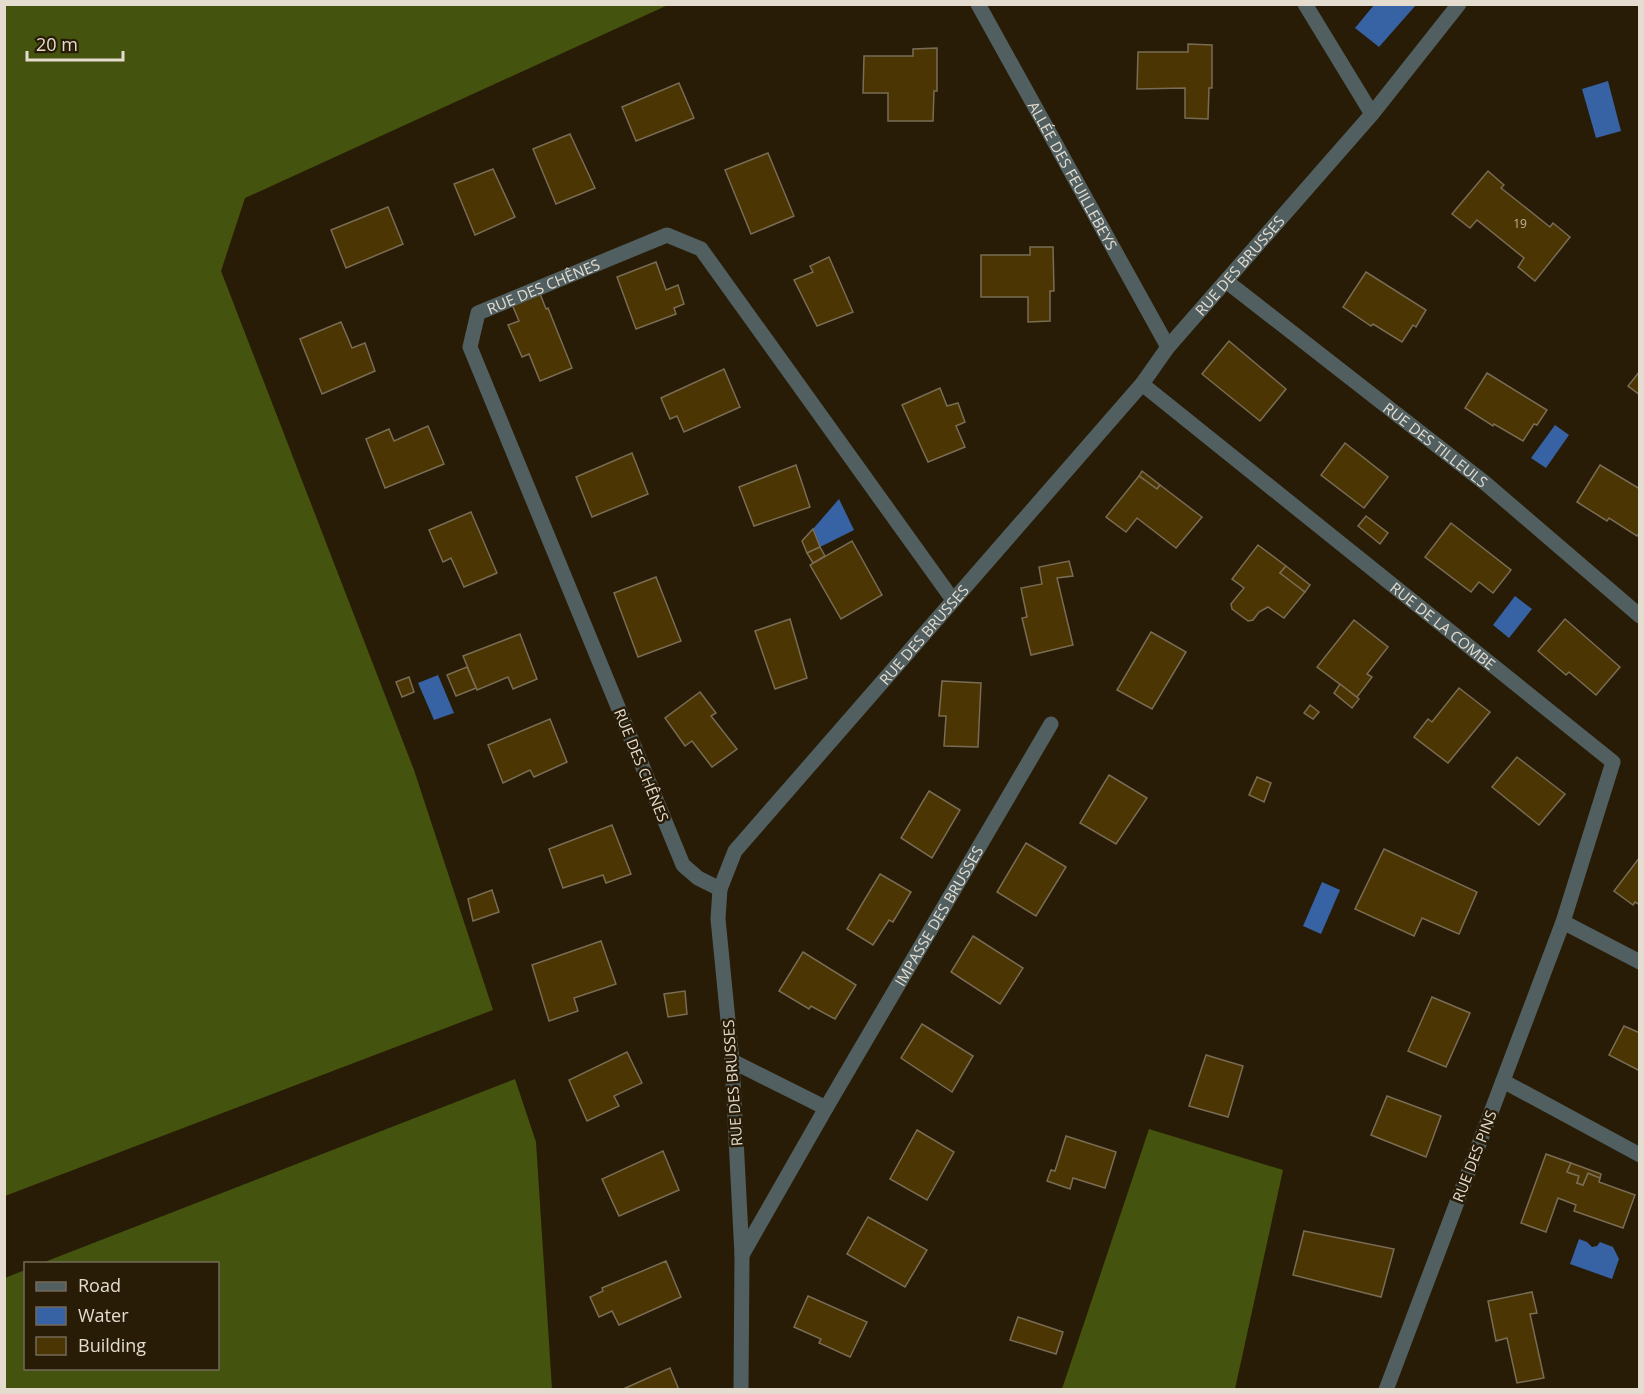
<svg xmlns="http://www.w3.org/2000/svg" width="1644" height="1394" font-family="'Open Sans',sans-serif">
  <rect width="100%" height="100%" fill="#281c07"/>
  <g fill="#44530d">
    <path d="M5,4l663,1 -423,193 -24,73 193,499 79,240 -488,186z"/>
    <path d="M515,1079l21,63 16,247h-547v-111l20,-8 1,98h192v-104l-176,-1z"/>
    <path d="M1149,1129l134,41 -48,219h-173z"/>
  </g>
  <g fill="#3762a4">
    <path d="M1374,5h42l-37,42 -24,-19z"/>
    <path d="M1608,81l13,50 -25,7 -14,-49z"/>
    <path d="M1555,425l14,10 -23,33 -15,-10z"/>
    <path d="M839,499l15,31 -34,17 -7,-18z"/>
    <path d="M1515,596l17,13 -23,29 -16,-13z"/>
    <path d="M438,675l16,38 -20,7 -16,-37z"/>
    <path d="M1322,882l18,8 -19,44 -18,-8z"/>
    <path d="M1579,1239l8,3 5,5 5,-1 3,-4 13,5 6,12 -7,20 -42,-15z"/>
  </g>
  <g fill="#4b3502" stroke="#796c54" stroke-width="1.5">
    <path d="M1188,44l24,1v43h-3l-1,31 -23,-1v-30l-48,1 1,-37h50z"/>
    <path d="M937,48v43h-3l-1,30h-45v-28h-25l1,-37h49v-7z"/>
    <path d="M679,83l15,35 -58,23 -14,-34z"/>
    <path d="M570,134l25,54 -39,16 -23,-55z"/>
    <path d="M768,153l26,63 -43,18 -26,-64z"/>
    <path d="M493,169l22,48 -40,18 -21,-51z"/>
    <path d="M1488,171l16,14 -3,3 49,39 3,-4 17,14 -35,44 -17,-14 6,-9 -47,-38 -7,8 -18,-14z"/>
    <path d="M388,207l15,37 -57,24 -15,-38z"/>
    <path d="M1030,247h23l1,44h-4v30l-22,1v-25h-47v-42h49z"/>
    <path d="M829,257l24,55 -36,14 -23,-46 19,-8 -3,-6z"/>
    <path d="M656,262l10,28 12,-5 6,19 -10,4 2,6 -40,15 -19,-52z"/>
    <path d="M1366,272l60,38 -10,17 -3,-2 -11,17 -29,-18 -2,2 -28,-19z"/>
    <path d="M539,291l7,18 2,-1 24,60 -32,13 -11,-27 -7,3 -14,-32 11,-4 -8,-19z"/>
    <path d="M341,322l11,26 13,-5 10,28 -53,23 -22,-55z"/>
    <path d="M1229,341l57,48 -26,32 -58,-47z"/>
    <path d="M724,369l16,38 -56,25 -7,-16 -7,3 -9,-21z"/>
    <path d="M1640,371v24l-12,-9z"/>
    <path d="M1487,373l60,37 -10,15 -3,-1 -11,17 -29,-17 -1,2 -28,-18z"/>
    <path d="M940,388l7,18 11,-3 7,19 -9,4 9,21 -37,15 -26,-57z"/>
    <path d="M428,426l16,38 -59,24 -19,-49 23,-10 5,12z"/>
    <path d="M1345,443l43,34 -24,31 -43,-33z"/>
    <path d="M632,453l16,41 -56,23 -16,-40z"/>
    <path d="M796,465l14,42 -56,19 -15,-39z"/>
    <path d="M1600,465l40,24v43l-3,4 -28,-18 -2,3 -30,-19z"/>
    <path d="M1142,471l18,14 -3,4 -18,-13z"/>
    <path d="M1139,476l18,13 3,-4 42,32 -26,31 -39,-30 -11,14 -20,-15z"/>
    <path d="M471,512l26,61 -33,14 -13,-29 -8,4 -14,-32z"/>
    <path d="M1366,516l22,17 -8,11 -22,-18z"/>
    <path d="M1451,523l60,47 -18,23 -14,-11 -8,10 -46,-35z"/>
    <path d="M813,529l7,18 -13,6 -5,-12z"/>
    <path d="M852,541l30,54 -41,24 -31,-54z"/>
    <path d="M1258,545l28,21 -6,7 25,19 -21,26 -16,-11 -9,5 -6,8 -5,1 -16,-12 -1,-5 13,-16 -12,-9z"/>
    <path d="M820,547l5,9 -12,7 -6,-10z"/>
    <path d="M1069,561l4,15 -16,2 16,67 -42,10 -9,-37 5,-1 -6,-29 21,-4 -3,-17z"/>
    <path d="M1286,566l24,19 -5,7 -25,-19z"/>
    <path d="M656,577l25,64 -43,16 -24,-64z"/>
    <path d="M790,619l17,59 -32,11 -20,-58z"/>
    <path d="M1565,619l55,48 -24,28 -27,-23 -3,3 -28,-24z"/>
    <path d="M1354,620l34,27 -21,27 5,3 -15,20 -40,-30z"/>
    <path d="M1151,632l35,20 -34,57 -35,-19z"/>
    <path d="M520,634l17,45 -24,10 -5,-12 -31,13 -14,-34z"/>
    <path d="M467,667l9,21 -20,8 -9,-21z"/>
    <path d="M409,677l5,15 -12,5 -6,-15z"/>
    <path d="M942,681l39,2 -3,64 -34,-1 2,-30h-7z"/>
    <path d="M1340,684l19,15 -7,9 -18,-15z"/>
    <path d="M1459,688l31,24 -42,51 -34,-26 14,-18 4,3z"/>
    <path d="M700,692l16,21 -5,3 26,33 -25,18 -20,-26 -7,5 -20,-28z"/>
    <path d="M1310,705l9,7 -6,7 -9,-6z"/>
    <path d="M550,719l17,43 -33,15 -4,-7 -27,13 -15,-38z"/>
    <path d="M1517,757l48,37 -26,31 -47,-38z"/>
    <path d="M1109,775l38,23 -31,46 -36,-21z"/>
    <path d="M1257,777l14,6 -7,19 -15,-7z"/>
    <path d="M929,791l31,19 -28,48 -31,-20z"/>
    <path d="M612,825l19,49 -25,9 -3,-8 -40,13 -14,-39z"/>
    <path d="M1026,843l40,24 -30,49 -39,-24z"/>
    <path d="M1384,849l93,43 -18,42 -37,-16 -8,18 -59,-27z"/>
    <path d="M1640,857v48l-5,-3 -2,3 -19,-14z"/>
    <path d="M880,874l31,18 -18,30 -4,-2 -16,25 -26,-16z"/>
    <path d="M492,890l7,22 -26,9 -5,-22z"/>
    <path d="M973,936l50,32 -23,36 -49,-32z"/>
    <path d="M601,941l15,43 -42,14 4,13 -29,10 -17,-56z"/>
    <path d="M803,952l53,33 -21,34 -24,-13 -2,3 -30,-18z"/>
    <path d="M685,991l2,23 -19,3 -4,-23z"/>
    <path d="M1432,997l38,16 -24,54 -38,-16z"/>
    <path d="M922,1024l51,32 -21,36 -51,-34z"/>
    <path d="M1624,1026l16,7v38l-31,-16z"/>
    <path d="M627,1052l15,31 -28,13 5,10 -32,15 -18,-41z"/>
    <path d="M1206,1055l37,11 -15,51 -39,-11z"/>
    <path d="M1387,1096l54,20 -15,41 -55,-22z"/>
    <path d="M917,1130l37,22 -27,48 -37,-21z"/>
    <path d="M1066,1136l50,16 -11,36 -32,-10 -3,11 -23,-8 4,-11 4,1z"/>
    <path d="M663,1151l16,39 -60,26 -17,-37z"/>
    <path d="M1546,1154l25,9 -4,9 12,4 -2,7 6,2 5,-12 12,5 -1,4 36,13 -12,33 -49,-17 2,-6 -18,-7 -12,34 -25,-9z"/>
    <path d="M1571,1163l30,11 -1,4 -12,-5 -5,12 -6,-2 2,-7 -12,-4z"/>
    <path d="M868,1217l59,33 -22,37 -58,-33z"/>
    <path d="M1304,1231l90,18 -13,48 -88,-22z"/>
    <path d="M666,1261l15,36 -62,28 -7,-14 -13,6 -9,-20 13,-6 -1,-3z"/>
    <path d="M1532,1292l5,21 -7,1 14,64 -27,5 -10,-45 -11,3 -8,-40z"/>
    <path d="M808,1296l59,26 -17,35 -31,-14 2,-4 -27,-12z"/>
    <path d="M1018,1317l45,15 -7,22 -46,-14z"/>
    <path d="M670,1368l9,22h-58z"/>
  </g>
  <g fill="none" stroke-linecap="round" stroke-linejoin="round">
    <g stroke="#515f60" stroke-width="15">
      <path id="s1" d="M978,4l190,343"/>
      <path d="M1305,4l67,110"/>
      <path id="s2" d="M1226,281l259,202 155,133"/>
      <path id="s3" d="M1142,384l471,378 -50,160 -177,468"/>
      <path id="s4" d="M720,889l-22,-11 -15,-13 -213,-518 8,-34 189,-78 34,14 252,351"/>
      <path d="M1563,922l77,40"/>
      <path d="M732,1061l94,47"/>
      <path d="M1503,1081l137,74"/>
      <path id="s5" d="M742,1255l84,-147 225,-384"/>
      <path id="s6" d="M741,1390l1,-135 -10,-194 -14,-142 2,-30 15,-38 407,-467 26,-37 204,-233 87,-110"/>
    </g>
  </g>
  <g text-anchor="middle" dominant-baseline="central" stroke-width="5" stroke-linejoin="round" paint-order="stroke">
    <g font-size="12" fill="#bdb29c">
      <text x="1520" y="223">19</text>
    </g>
    <g font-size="15" fill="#e3dccf" stroke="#281c07">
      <text stroke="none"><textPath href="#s1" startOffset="196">ALLÉE DES FEUILLEBEYS</textPath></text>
      <text stroke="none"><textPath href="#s6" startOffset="1316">RUE DES BRUSSES</textPath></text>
      <text stroke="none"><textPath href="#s4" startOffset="710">RUE DES CHÊNES</textPath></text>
      <text stroke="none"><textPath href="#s2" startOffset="266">RUE DES TILLEULS</textPath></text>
      <text stroke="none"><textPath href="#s3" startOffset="386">RUE DE LA COMBE</textPath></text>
      <text stroke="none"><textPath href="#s6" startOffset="830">RUE DES BRUSSES</textPath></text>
      <text transform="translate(642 765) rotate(68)">RUE DES CHÊNES</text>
      <text stroke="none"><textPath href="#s5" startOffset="392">IMPASSE DES BRUSSES</textPath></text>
      <text transform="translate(732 1083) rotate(-94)">RUE DES BRUSSES</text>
      <text transform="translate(1474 1156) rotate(-69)">RUE DES PINS</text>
    </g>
  </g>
  <rect width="1644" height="1394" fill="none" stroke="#e3dccf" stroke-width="12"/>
  <rect x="24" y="1262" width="195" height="108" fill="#281c07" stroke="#736957" stroke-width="1.5"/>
  <rect x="36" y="1282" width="30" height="9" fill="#515f60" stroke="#736957" stroke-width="1.5"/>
  <text x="78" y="1292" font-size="18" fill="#e3dccf">Road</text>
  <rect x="36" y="1307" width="30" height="18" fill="#3762a4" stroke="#736957" stroke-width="1.5"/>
  <text x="78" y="1322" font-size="18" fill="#e3dccf">Water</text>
  <rect x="36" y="1337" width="30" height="18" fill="#4b3502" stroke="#736957" stroke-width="1.5"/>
  <text x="78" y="1352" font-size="18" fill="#e3dccf">Building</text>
  <path d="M27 51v9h96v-9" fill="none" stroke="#e3dccf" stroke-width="3"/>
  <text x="36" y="51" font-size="18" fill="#e3dccf" stroke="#281c07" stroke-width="4.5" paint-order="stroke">20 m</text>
</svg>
